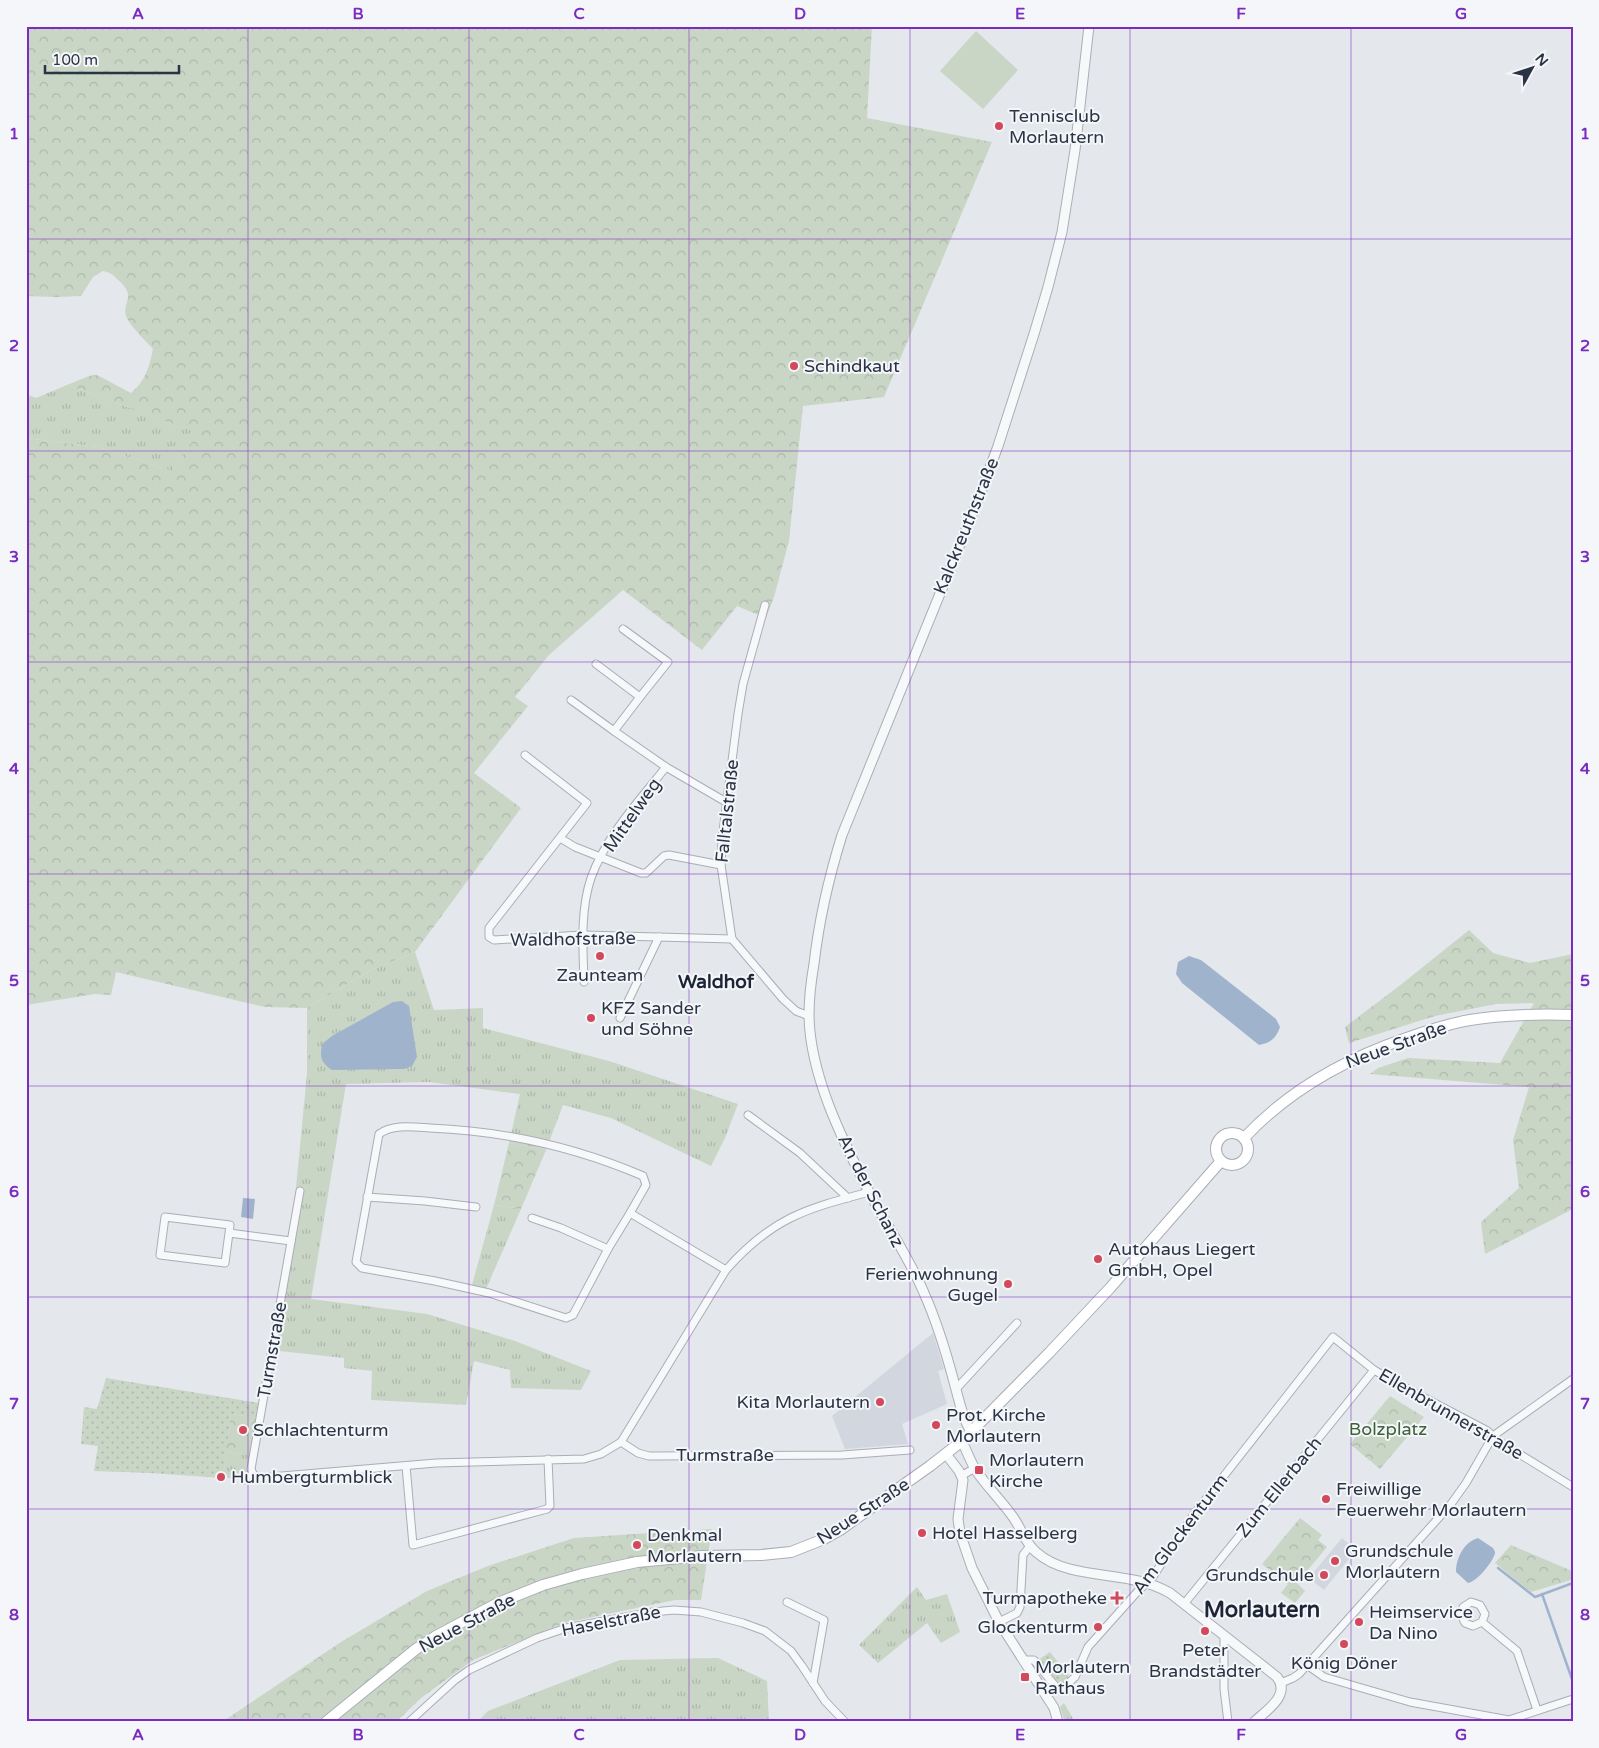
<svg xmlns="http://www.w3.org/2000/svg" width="1599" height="1748" font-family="'Varela Round',sans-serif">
  <defs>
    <pattern id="grass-tufts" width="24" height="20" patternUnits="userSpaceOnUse" patternTransform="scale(1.25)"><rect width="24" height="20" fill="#c9d6c5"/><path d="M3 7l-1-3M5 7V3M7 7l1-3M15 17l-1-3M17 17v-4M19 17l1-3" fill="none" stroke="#adb8ab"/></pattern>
    <pattern id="forest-crowns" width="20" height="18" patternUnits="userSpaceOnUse" patternTransform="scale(1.25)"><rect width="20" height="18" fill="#c9d6c5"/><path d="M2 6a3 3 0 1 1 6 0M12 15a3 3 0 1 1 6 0" fill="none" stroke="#adb8ab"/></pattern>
    <pattern id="garden-dots" width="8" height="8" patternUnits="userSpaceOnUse" patternTransform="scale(1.25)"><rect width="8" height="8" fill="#c9d6c5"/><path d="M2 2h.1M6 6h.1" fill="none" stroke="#adb8ab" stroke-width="1.8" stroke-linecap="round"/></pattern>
  </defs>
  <rect width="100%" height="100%" fill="#e4e7ec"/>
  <g fill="#d2d6de">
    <path d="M933,1333l11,36 -6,2 9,33 -45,20 6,20 -63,5 -13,-33z"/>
    <path d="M1342,1538l14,12 -32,40 -15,-12z"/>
  </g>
  <g fill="url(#grass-tufts)">
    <path d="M67,385l132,48 -27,38 -74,-24 -72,-9v-44l10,4z"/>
    <path d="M415,952l19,58 49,-2v20l126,33 129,43 -13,34 -14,28 -100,-48 -48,-13 -17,45 -37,-7 11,-49 -91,-12 -83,2 -35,215 116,15 88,27 76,30 -10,19 -70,-2 -1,-18 -36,-9 -8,44 -95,-5 1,-29 -28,-3v-10l-74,-8 25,-152 12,-124v-66l64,-38z"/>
    <path d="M494,1205l27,4 -35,80 -14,-4z"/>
    <path d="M226,1452l24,3 -3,18 -13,1 -2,4h-9z"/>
    <path d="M917,1587l9,13 21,-6 13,38 -19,11 -14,-20 -49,40 -19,-18z"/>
    <path d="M718,1658l49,23 2,41h-292l11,-11 132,-51z"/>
    <path d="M1064,1703l11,19h-10l-5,-15z"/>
  </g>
  <g fill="url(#forest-crowns)">
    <path d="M26,26h846l-5,92 125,24 -108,255 -81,9 -14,135 -15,56 -8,21 -29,-12 -35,44 -79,-60 -74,65 -34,42 13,9 -54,67 47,35 -106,144 -44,18 -64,38 -42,-1 -149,-35 -5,23 -16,-1 -69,11v-567l72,9 74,24 26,-38 -131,-48 22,-9 8,-1 34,18c15,-13 18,-25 22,-44 -7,-8 -20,-20 -25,-29 -10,-18 13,-21 -12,-42 -4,-4 -7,-6 -13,-7l-10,6 -12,19 -24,1 -31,-1z"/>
    <path d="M1469,930l24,23 37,10 43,-9v255l-88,45 -4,-32 38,-34 -6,-48 16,-53 -159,-13 8,-6 30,-10 92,5 34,-60 -38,1 -61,12 -86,27 -4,-16 58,-44z"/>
    <path d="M509,1143l37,7 -25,59 -27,-4z"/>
    <path d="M1390,1396l34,21 -44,52 -30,-25z"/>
    <path d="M231,1414l26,4 -7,37 -24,-3z"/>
    <path d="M1300,1518l22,17 -4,5 9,7 -30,36 8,8 -10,12 -14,-10 7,-9 -26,-20z"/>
    <path d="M712,1529l-11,71h-26l-111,23 -91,37 -52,38 -25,24h-174l119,-80 86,-51 61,-25 86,-28z"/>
    <path d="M1511,1545l61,26 -1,9 -40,12 -36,-29z"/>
  </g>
  <g fill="url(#garden-dots)">
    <path d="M106,1378l153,25 -2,15 -26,-4 -8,64 -73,-5 -56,-2 4,-25 -17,-2 3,-37 13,2z"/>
    <path d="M1050,1652l19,24 -9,9 -8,-8 -14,-17z"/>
  </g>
  <path fill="#c9d6c5" d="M976,31l42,39 -35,39 -43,-38z"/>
  <g fill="#9fb4cc">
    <path d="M1189,956l12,4 75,59 4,8c-4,11 -9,16 -21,18l-77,-62 -6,-9 2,-12z"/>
    <path d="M402,1001l7,5 8,51 -5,9 -8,3 -72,1c-12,-8 -12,-13 -10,-26l10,-8 61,-34z"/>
    <path d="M243,1198l12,1 -2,20 -12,-2z"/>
    <path d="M1478,1538l15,10c2,4 3,4 1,8 -3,8 -18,26 -26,27l-12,-11c0,-14 8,-30 22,-34z"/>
  </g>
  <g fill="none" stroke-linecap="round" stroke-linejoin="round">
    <g stroke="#9fb4cc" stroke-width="2.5">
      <path d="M1498,1568l37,29 38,-14"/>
      <path d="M1542,1594l31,88"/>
    </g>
    <g stroke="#a9aeb7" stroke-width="9">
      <g id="minor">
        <path d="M765,605l-22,79 -5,30 -16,125 -1,26 11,74 51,60 13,12 13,5"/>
        <path d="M596,664l44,33 28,-35 -45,-33"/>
        <path d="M571,700l43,31 26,-34"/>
        <path d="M614,731l52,36 60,35"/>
        <path d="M525,755l62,48 -98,125v9l5,3 89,-5 149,4"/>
        <path d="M560,838l15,9 66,26h5l18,-17 5,-1 52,10"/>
        <path d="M584,982c-1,-34 -4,-71 7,-104 15,-42 48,-77 75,-111"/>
        <path d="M620,1018l39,-81"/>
        <path d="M748,1115l52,38 48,45"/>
        <path d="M367,1197l58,4 51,6"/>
        <path d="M630,1213l-22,36 -35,66 -7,3 -77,-25 -54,-12 -73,-13 -6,-6 23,-128c14,-10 34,-7 51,-6 74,3 145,19 213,48l3,9 -16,28 96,57"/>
        <path d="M532,1218l29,10 47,21"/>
        <path d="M229,1233l-4,30 -65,-8 5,-38 65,8 -1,8 62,8"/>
        <path d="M956,1389l61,-66"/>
        <path d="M621,1442l105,-172c46,-52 79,-61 143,-78"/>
        <path d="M406,1466l7,79 134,-36 3,-3 -2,-47"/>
        <path d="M253,1474l5,4 178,-15 148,-4 17,-5 20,-12 17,11 11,3 193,-1 68,-5"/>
        <path d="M253,1474l-2,-5 49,-278"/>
        <path d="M961,1476l14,-8"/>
        <path d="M244,1480l9,-6"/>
        <path d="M787,1602l37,18 -11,63"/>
        <path d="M1184,1604l190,-234"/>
        <path d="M999,1622l18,-9 3,-6 3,-52 7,-9"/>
        <path d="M1482,1622l3,-8 -5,-9 -9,-3 -8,5 -2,8 4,8 8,3 9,-4 35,29 20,59"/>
        <path d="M1224,1636v53l4,33"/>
        <path d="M1023,1660h11l22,27 5,3 14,-13 13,-30 50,-56 14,-13 42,-64 139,-177 41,33 30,17 82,43 14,12 73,45"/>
        <path d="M1307,1665l17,12 86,25 99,18 64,-21"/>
        <path d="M1281,1683l12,-5 6,-4 152,-170 15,-21 27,-47 80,-57"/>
        <path d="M409,1722l46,-42 14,-10 68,-32 29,-10 87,-16 21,-2 27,2 42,11 22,8 26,20 11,15 23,35 20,21"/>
      </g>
    </g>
    <g stroke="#a9aeb7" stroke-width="11">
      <g id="tertiary">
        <path d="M971,1432c-9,-15 -12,-32 -17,-50 -8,-30 -17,-60 -30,-89 -15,-36 -38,-68 -56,-103 -26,-51 -58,-115 -59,-174 0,-17 2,-35 5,-52 5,-44 15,-87 28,-129l136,-335 20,-54 36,-112 14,-47 14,-55 13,-82 14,-124"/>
        <path d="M962,1441c4,9 8,19 13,28 11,17 26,31 38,48 8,11 12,26 23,35 9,8 22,14 34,17 34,9 69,6 100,24l107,84c14,18 -10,33 -23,45"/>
        <path d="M946,1454l13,17 4,9 -5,39 2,14 12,35 27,54 55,86 4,14"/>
      </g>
    </g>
    <g stroke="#a9aeb7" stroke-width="12">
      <g id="secondary">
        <circle cx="1232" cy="1149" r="16"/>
        <path d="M1244,1138c44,-47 99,-78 160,-99 22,-8 43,-15 66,-19 34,-6 69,-6 103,-5"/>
        <path d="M326,1722l90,-73 20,-13 62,-33 45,-18 39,-11 55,-12 65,-6 59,-1 30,-3 33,-13 16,-9 90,-64 32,-25 87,-88 61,-65 111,-127"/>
      </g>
    </g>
    <use href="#minor" stroke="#f7f8fa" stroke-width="7"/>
    <use href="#tertiary" stroke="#f7f8fa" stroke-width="9"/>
    <use href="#secondary" stroke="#fff" stroke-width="10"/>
  </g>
  <path fill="none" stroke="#7b2cbf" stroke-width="1" stroke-opacity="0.55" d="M248,26v1696M469,26v1696M689,26v1696M910,26v1696M1130,26v1696M1351,26v1696M26,239h1547M26,451h1547M26,662h1547M26,874h1547M26,1086h1547M26,1297h1547M26,1509h1547"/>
  <g fill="#d1495b" stroke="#f4f6f9" stroke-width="2">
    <circle cx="999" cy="126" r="5"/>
    <circle cx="794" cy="366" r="5"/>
    <circle cx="600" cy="956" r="5"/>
    <circle cx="591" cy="1018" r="5"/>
    <circle cx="1098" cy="1259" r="5"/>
    <circle cx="1008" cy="1284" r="5"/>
    <circle cx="880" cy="1402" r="5"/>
    <circle cx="936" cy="1425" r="5"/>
    <circle cx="243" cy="1430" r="5"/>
    <rect x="974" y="1465" width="10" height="10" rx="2.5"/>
    <circle cx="221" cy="1477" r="5"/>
    <circle cx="1326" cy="1499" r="5"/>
    <circle cx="922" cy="1533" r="5"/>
    <circle cx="637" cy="1545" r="5"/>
    <circle cx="1335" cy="1561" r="5"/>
    <circle cx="1324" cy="1575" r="5"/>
    <path d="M1114.5 1590.5h5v5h5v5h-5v5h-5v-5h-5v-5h5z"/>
    <circle cx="1359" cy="1622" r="5"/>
    <circle cx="1098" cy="1627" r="5"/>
    <circle cx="1205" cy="1631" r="5"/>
    <circle cx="1344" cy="1644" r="5"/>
    <rect x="1020" y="1672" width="10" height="10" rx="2.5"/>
  </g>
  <g text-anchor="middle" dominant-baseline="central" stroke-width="4" stroke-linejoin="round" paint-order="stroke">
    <g font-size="18" fill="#2b3445" stroke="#f4f6f9" text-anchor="start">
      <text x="1009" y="116">Tennisclub<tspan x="1009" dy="21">Morlautern</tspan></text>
      <text x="804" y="366">Schindkaut</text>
      <text x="600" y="975" text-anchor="middle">Zaunteam</text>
      <text x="601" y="1008">KFZ Sander<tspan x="601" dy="21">und Söhne</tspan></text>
      <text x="1108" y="1249">Autohaus Liegert<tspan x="1108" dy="21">GmbH, Opel</tspan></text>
      <text x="998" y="1274" text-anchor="end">Ferienwohnung<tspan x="998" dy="21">Gugel</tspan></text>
      <text x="870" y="1402" text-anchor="end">Kita Morlautern</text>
      <text x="946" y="1415">Prot. Kirche<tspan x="946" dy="21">Morlautern</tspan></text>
      <text x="253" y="1430">Schlachtenturm</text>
      <text x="989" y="1460">Morlautern<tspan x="989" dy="21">Kirche</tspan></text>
      <text x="231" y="1477">Humbergturmblick</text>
      <text x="1336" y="1489">Freiwillige<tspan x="1336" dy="21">Feuerwehr Morlautern</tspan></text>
      <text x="932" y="1533">Hotel Hasselberg</text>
      <text x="647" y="1535">Denkmal<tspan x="647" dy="21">Morlautern</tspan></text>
      <text x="1345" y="1551">Grundschule<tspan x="1345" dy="21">Morlautern</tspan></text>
      <text x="1314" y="1575" text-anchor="end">Grundschule</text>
      <text x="1107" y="1598" text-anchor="end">Turmapotheke</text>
      <text x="1369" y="1612">Heimservice<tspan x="1369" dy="21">Da Nino</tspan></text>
      <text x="1088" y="1627" text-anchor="end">Glockenturm</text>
      <text x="1205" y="1650" text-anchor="middle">Peter<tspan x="1205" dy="21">Brandstädter</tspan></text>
      <text x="1344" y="1663" text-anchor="middle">König Döner</text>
      <text x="1035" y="1667">Morlautern<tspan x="1035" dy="21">Rathaus</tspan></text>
    </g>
    <g font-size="18" fill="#2b3445" stroke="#f4f6f9">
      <text transform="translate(966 526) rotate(-68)">Kalckreuthstraße</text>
      <text transform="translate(727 811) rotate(-84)">Falltalstraße</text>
      <text transform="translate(632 815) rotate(-55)">Mittelweg</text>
      <text transform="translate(573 939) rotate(-1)">Waldhofstraße</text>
      <text transform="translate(1396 1045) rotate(-20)">Neue Straße</text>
      <text transform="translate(871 1191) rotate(63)">An der Schanz</text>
      <text transform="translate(272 1350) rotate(-80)">Turmstraße</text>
      <text transform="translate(1451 1414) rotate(30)">Ellenbrunnerstraße</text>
      <text x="725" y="1455">Turmstraße</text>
      <text transform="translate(1279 1487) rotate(-51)">Zum Ellerbach</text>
      <text transform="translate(863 1511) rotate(-33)">Neue Straße</text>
      <text transform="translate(1180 1534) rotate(-53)">Am Glockenturm</text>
      <text transform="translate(611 1621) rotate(-11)">Haselstraße</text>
      <text transform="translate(467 1623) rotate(-28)">Neue Straße</text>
    </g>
    <g font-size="18" fill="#3f6138" stroke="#f4f6f9">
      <text x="1388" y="1429">Bolzplatz</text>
    </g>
    <g font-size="19" font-weight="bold" fill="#1d2536" stroke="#f4f6f9">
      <text x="716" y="982">Waldhof</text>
    </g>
    <g font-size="22" font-weight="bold" fill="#1d2536" stroke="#f4f6f9">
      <text x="1262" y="1610">Morlautern</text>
    </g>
  </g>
  <rect width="1599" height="1748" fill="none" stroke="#f4f6f9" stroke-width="55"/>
  <g transform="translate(1532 68) rotate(50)" stroke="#f4f6f9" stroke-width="4" paint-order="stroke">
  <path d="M0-4L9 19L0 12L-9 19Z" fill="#2b3445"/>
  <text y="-8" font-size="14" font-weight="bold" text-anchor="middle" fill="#2b3445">N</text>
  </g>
  <path d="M45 65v8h134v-8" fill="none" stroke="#2b3445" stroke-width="2.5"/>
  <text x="52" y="65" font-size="15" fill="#2b3445" stroke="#f4f6f9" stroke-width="4" paint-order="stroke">100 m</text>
  <rect x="28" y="28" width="1544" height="1692" fill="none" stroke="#7b2cbf" stroke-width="2"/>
  <g font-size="16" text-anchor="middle" font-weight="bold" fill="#7b2cbf">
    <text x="138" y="19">A</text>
    <text x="358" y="19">B</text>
    <text x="579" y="19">C</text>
    <text x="800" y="19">D</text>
    <text x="1020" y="19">E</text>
    <text x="1241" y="19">F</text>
    <text x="1461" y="19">G</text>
    <text x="14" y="139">1</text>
    <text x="1585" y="139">1</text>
    <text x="14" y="351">2</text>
    <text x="1585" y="351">2</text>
    <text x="14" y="562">3</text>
    <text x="1585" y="562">3</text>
    <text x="14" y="774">4</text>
    <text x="1585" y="774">4</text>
    <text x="14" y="986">5</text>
    <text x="1585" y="986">5</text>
    <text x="14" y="1197">6</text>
    <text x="1585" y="1197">6</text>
    <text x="14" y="1409">7</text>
    <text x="1585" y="1409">7</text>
    <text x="14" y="1620">8</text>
    <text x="1585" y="1620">8</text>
    <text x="138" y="1740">A</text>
    <text x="358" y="1740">B</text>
    <text x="579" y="1740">C</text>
    <text x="800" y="1740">D</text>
    <text x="1020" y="1740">E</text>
    <text x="1241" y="1740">F</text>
    <text x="1461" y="1740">G</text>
  </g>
</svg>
